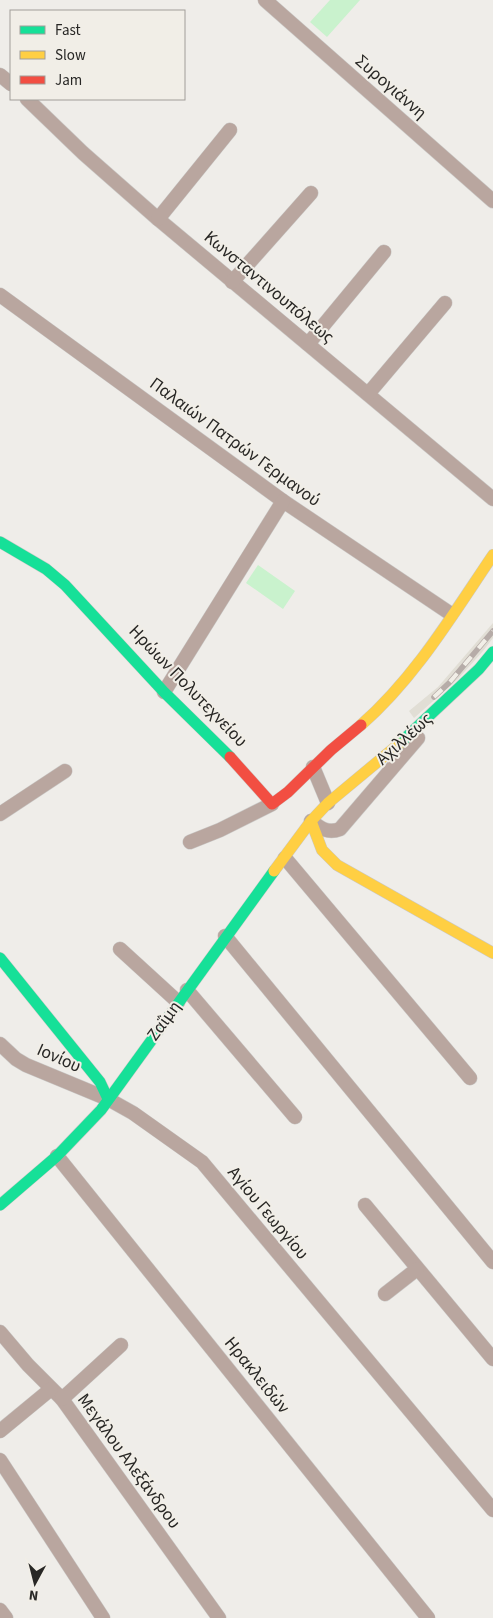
<svg xmlns="http://www.w3.org/2000/svg" width="493" height="1618" font-family="'Source Sans 3',sans-serif">
  <rect width="100%" height="100%" fill="#efede9"/>
  <path fill="#e1ded5" d="M493,623v15l-10,13 -25,28 -44,39 -5,-7 29,-24z"/>
  <g fill="#c9f2cd">
    <path d="M330,0h30l-33,37 -17,-15z"/>
    <path d="M258,565l37,26 -12,18 -37,-26z"/>
  </g>
  <g fill="none" stroke-linecap="round" stroke-linejoin="round">
    <g stroke="#cac9c7" stroke-width="15">
      <g id="street">
        <path d="M265,0l228,201"/>
        <path d="M0,75l11,9"/>
        <path d="M27,99l56,54 75,66 335,280"/>
        <path d="M158,219l72,-89"/>
        <path d="M232,282l79,-89"/>
        <path d="M0,295l283,206 168,113"/>
        <path d="M308,344l76,-92"/>
        <path d="M368,394l77,-91"/>
        <path d="M164,692l119,-191"/>
        <path d="M313,767l15,36"/>
        <path d="M0,814l65,-43"/>
        <path d="M311,821c9,7 17,13 29,8l78,-91"/>
        <path d="M190,842l30,-12 52,-26"/>
        <path d="M285,858l185,220"/>
        <path d="M225,936l268,326"/>
        <path d="M120,949l58,53"/>
        <path d="M187,990l108,127"/>
        <path d="M0,1044l16,15 10,6 82,34 25,14 69,49 291,348"/>
        <path d="M57,1156l371,462"/>
        <path d="M365,1205l128,154"/>
        <path d="M385,1294l32,-25"/>
        <path d="M0,1332l28,33 34,34 157,219"/>
        <path d="M62,1399l59,-54"/>
        <path d="M0,1431l51,-42"/>
        <path d="M0,1460l103,158"/>
        <path d="M0,1610l6,8"/>
      </g>
    </g>
    <g stroke="#cac9c7" stroke-width="12">
      <g id="fast">
        <path d="M0,542l46,27 19,16 99,107 66,65"/>
        <path d="M399,744l80,-75 14,-17"/>
        <path d="M0,958l100,124 8,17"/>
        <path d="M0,1205l57,-49 44,-46 173,-239"/>
      </g>
    </g>
    <g stroke="#cac9c7" stroke-width="12">
      <g id="slow">
        <path d="M361,725c54,-47 92,-111 132,-170"/>
        <path d="M311,821l11,29 15,15 156,88"/>
        <path d="M274,871l37,-50 17,-18 71,-59"/>
      </g>
    </g>
    <g stroke="#cac9c7" stroke-width="12">
      <path id="jam" d="M230,757l42,47 16,-12 43,-42 30,-25"/>
    </g>
    <use href="#street" stroke="#b9a69f" stroke-width="14"/>
    <use href="#fast" stroke="#16e098" stroke-width="11"/>
    <use href="#slow" stroke="#ffcf43" stroke-width="11"/>
    <use href="#jam" stroke="#f24e42" stroke-width="11"/>
    <g stroke="#b6aca8" stroke-width="5.5">
      <path id="rail" d="M434,697l15,-14 44,-52"/>
    </g>
    <use href="#rail" stroke="#f1eee7" stroke-width="4" stroke-dasharray="11" stroke-linecap="butt"/>
  </g>
  <g text-anchor="middle" dominant-baseline="central" stroke-width="4" stroke-linejoin="round" paint-order="stroke">
    <g font-size="18" fill="#282725" stroke="#f1eee7">
      <text transform="translate(391 87) rotate(41)">Συρογιάννη</text>
      <text transform="translate(269 287) rotate(40)">Κωνσταντινουπόλεως</text>
      <text transform="translate(235 442) rotate(36)">Παλαιών Πατρών Γερμανού</text>
      <text transform="translate(188 686) rotate(46)">Ηρώων Πολυτεχνείου</text>
      <text transform="translate(404 739) rotate(-42)">Αχιλλέως</text>
      <text transform="translate(164 1021) rotate(-54)">Ζαΐμη</text>
      <text transform="translate(59 1058) rotate(24)">Ιονίου</text>
      <text transform="translate(268 1213) rotate(50)">Αγίου Γεωργίου</text>
      <text transform="translate(257 1375) rotate(51)">Ηρακλειδών</text>
      <text transform="translate(129 1461) rotate(54)">Μεγάλου Αλεξάνδρου</text>
    </g>
  </g>
  <rect x="10" y="10" width="175" height="90" fill="#f1eee7" stroke="#a19e99"/>
  <rect x="20" y="26" width="25" height="8" fill="#16e098" stroke="#a19e99"/>
  <text x="55" y="35" font-size="15" fill="#282725">Fast</text>
  <rect x="20" y="51" width="25" height="8" fill="#ffcf43" stroke="#a19e99"/>
  <text x="55" y="60" font-size="15" fill="#282725">Slow</text>
  <rect x="20" y="76" width="25" height="8" fill="#f24e42" stroke="#a19e99"/>
  <text x="55" y="85" font-size="15" fill="#282725">Jam</text>
  <g transform="translate(35 1583) rotate(187)" stroke="#f1eee7" stroke-width="4" paint-order="stroke">
  <path d="M0-4L9 19L0 12L-9 19Z" fill="#282725"/>
  <text y="-8" font-size="14" font-weight="bold" text-anchor="middle" fill="#282725">N</text>
  </g>
</svg>
